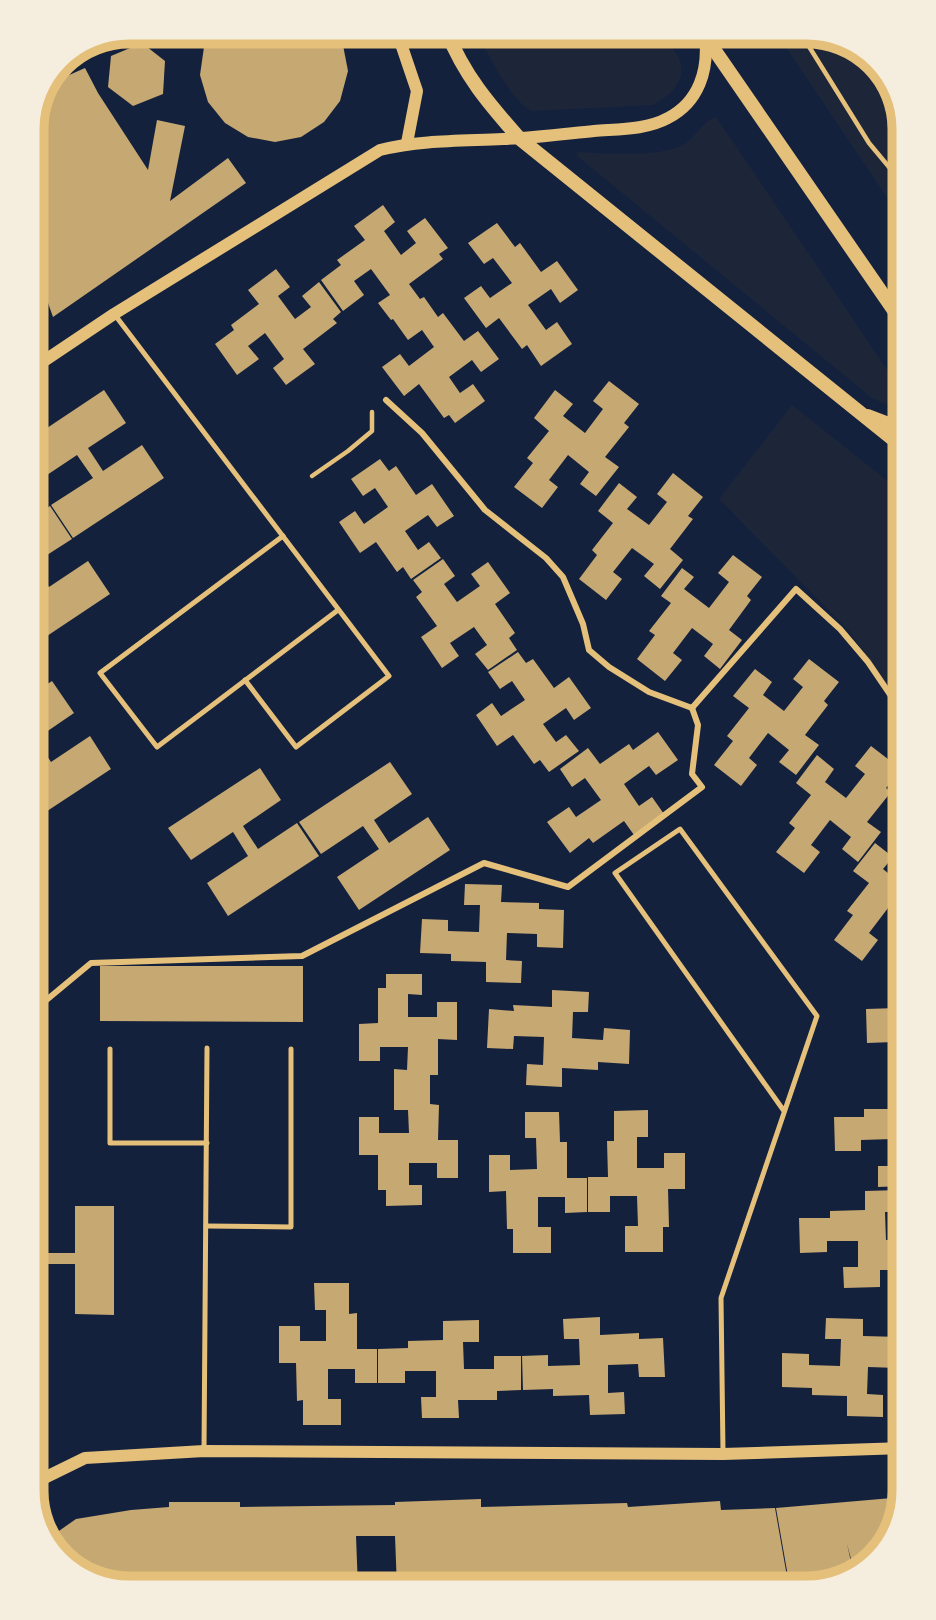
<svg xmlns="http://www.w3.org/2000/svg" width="936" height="1620" font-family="Arial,sans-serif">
  <rect width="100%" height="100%" fill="#14213d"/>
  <g fill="#1d2539">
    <path d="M476,32h185c6,9 15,19 19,29 7,19 -12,38 -28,44l-120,6c-23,-11 -43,-57 -56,-79z"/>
    <path d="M776,32h38l48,16 33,38 9,43v94z"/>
    <path d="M716,117l181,267 2,8 -4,8 -10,4 -13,-6 -296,-243 3,-3c26,2 82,5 104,-7 13,-7 19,-24 33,-28z"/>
    <path d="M792,405l112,89v217l-54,-79 -131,-133z"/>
  </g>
  <g fill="#c6a872">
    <path d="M212,32h123l7,8 6,31 -8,30 -16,21 -23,15 -26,5 -27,-5 -23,-14 -17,-21 -8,-27 4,-28z"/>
    <path d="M142,43l23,18 -2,33 -30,12 -25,-19 3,-31z"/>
    <path d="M85,68l13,25 50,77 9,-50 28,6 -15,75 58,-43 18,25 -193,134 -12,-34 -9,-13v-147l17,-39z"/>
    <path d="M383,205l12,17 -11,9 17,24 15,-12 -9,-12 18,-13 23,30 -9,6 4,5 -34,25 11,15 4,-2 14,20 5,-4 21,28 14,-10 21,28 -18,13 -9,-12 -23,17 11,16 13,-9 12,17 -30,22 -6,-8 -5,3 -25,-34 -15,12 -22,-29 18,-13 9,12 25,-19 -12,-17 -14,10 -15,-21 -2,1 -13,-17 12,-8 -19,-26 -17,12 10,14 -21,16 -22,-31 20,-15 -4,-5 28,-20 -11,-14z"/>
    <path d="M497,223l18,24 5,-4 21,29 16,-11 21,29 -18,13 -9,-14 -23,16 18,25 11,-8 15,22 -31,22 -14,-21 -5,4 -23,-31 -13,10 -22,-30 17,-12 9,12 22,-15 -19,-25 -9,6 -16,-21z"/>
    <path d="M276,269l14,18 -12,9 17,23 16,-12 -9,-11 17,-14 22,30 -8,7 4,4 -34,26 12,15 -29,21 -13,-17 11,-9 -19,-26 -17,13 11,13 -22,16 -22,-31 19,-14 -3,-5 28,-21 -11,-14z"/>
    <path d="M609,381l30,23 -15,19 5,4 -24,30 14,10 -23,29 -16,-12 9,-12 -21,-17 -19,25 9,7 -16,21 -28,-21 19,-24 -6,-5 22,-27 -15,-13 21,-28 18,14 -10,12 22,17 18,-24 -10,-8z"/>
    <path d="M104,390l22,33 -38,25 15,23 39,-26 22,33 -91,60 -22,-33 42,-27 -16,-23 -42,28 -3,-5v-40z"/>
    <path d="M380,459l9,12 7,-5 20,29 16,-11 22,32 -17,11 -9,-12 -23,16 13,19 11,-8 12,16 -30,21 -8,-12 -6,5 -21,-30 -16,11 -21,-31 16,-11 9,13 24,-17 -13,-19 -12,8 -12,-17z"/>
    <path d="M673,473l30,24 -15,19 5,3 -23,30 13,11 -23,29 -16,-13 10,-12 -22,-16 -19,24 9,7 -16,21 -27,-21 18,-24 -5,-5 21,-27 -15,-12 21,-28 18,14 -10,12 22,16 18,-23 -10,-8z"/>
    <path d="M50,506l22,33 -39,25 16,23 39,-26 22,33 -78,52v-48l6,-4 -6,-11v-65z"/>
    <path d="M733,555l29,22 -15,19 4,4 -22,30 13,10 -22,29 -16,-13 9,-12 -21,-16 -19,25 9,7 -17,21 -28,-22 18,-24 -6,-4 22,-28 -10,-7 21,-28 12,9 -10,12 25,19 20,-26 -11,-9z"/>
    <path d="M443,559l12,17 -11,8 13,18 23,-16 -9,-12 17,-12 22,31 -15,11 20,29 -6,5 8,12 -29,20 -13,-16 12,-9 -13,-18 -24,16 9,13 -17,12 -21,-31 16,-11 -21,-29 6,-5 -9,-12z"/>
    <path d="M518,652l8,11 7,-4 21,29 15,-11 22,31 -17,12 -8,-12 -23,16 13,18 10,-7 13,16 -30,21 -9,-12 -6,4 -21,-29 -16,11 -21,-31 16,-12 9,13 24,-16 -13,-19 -12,8 -12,-17z"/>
    <path d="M809,659l30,23 -15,19 4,4 -23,30 14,10 -23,30 -17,-13 10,-12 -21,-17 -19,25 8,7 -16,21 -27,-21 19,-24 -6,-5 22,-28 -16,-12 22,-27 17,13 -9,13 21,16 19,-24 -10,-8z"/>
    <path d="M52,681l22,32 -38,26 15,23 39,-26 21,33 -79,52v-46l9,-7 -9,-14v-60z"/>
    <path d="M658,732l20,28 -22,15 -7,-9 -25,18 15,22 13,-9 12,17 -30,21 -10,-14 -31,22 -4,-5 -19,15 -23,-31 22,-15 7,10 25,-17 -16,-22 -13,9 -12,-18 28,-21 12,16 29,-20 4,6z"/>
    <path d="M871,746l30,23 -15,19 5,4 -24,30 14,10 -23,30 -16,-13 9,-12 -21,-17 -19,25 9,7 -16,21 -28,-21 19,-24 -6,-5 22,-28 -15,-12 21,-28 17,14 -9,13 21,16 19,-24 -10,-8z"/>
    <path d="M390,762l22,32 -38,26 15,23 39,-26 22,33 -91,60 -22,-33 42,-28 -16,-23 -42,28 -22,-32z"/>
    <path d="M260,768l21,32 -38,26 15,23 39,-26 22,33 -91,60 -21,-33 41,-27 -15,-24 -42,28 -23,-32z"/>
    <path d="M875,843l18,14 -10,12 21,17v35l-16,-13 -19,25 9,7 -16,21 -28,-21 19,-25 -6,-4 22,-28 -16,-12z"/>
    <path d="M465,884l37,1 -1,17 38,1v6l25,1 -1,38 -26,-1v-13l-30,-1 -1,27 16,1 -1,22 -35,-1v-20l-35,-1v-7l-31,-1 2,-34 26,1v11l31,1 1,-27h-16z"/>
    <path d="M100,966h203v56l-203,-1z"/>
    <path d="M386,974h36v21l-14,-1v23h29v-15h20v38l-19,-1v36h-8v29l9,1 -1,35h20v38h-21v-15h-28v22h13v20l-36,1v-16h-8v-35h-19v-38h20v16h30l-1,-23h-14v-41l13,1 1,-23h-28v14h-21v-37l19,-1v-35h8z"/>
    <path d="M552,990l37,2 -1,20h-15l-1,26 31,2 1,-12 26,2 -1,34 -31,-2v8l-36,-2v19l-36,-2 1,-21 16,1 1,-28 -30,-1 -1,13 -26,-1 2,-39 25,2 -1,-6 39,2z"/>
    <path d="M897,1001h7v30h-10v11l-27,1 -1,-34 31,-1z"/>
    <path d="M899,1090h5v96l-26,1v-21h15l-1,-27 -31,1v11h-26l-1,-34h30v-8h36z"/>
    <rect x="32" y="1096" width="15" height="108"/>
    <path d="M648,1110v27h-11v31h27v-15h21v36h-17l1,38h-6v25h-38v-26h13l-1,-30h-27v16h-22v-35h20l-1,-36h7v-30z"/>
    <path d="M525,1112h34l1,30h7v36h20v34l-22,1v-16h-27v30h13v26h-38v-24h-6l-1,-38 -17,1v-37h21v15l27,-1 -1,-31h-11z"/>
    <path d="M900,1190l1,22h-16l1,28 18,-1v31h-24v17l-36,1 -1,-21h15v-26h-31v11l-27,1 -1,-35h31v-7l35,-1v-19z"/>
    <path d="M32,1206h15v47h28v-47h39v109l-39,-1v-50h-28v48h-15z"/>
    <path d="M314,1283h35v31l8,-1v36h20v34h-22v-14h-27v30h13v26h-38v-25l-6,1 -1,-38h-17v-37h21v15h26v-31h-11z"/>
    <rect x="32" y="1315" width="14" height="109"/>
    <path d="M600,1317v18l39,-2v6l24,-1 2,39h-26l-1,-13 -30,1v28l16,-1 1,22 -35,1 -1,-20 -36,1v-7l-30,1 -1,-34 26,-1v11l32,-1 -1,-26h-15l-1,-20z"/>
    <path d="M826,1318l37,1v17l38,1 -1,7h4v38l-6,-1v-13l-30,-1 -1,27 16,1v22l-36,-1v-20l-35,-1v-7l-30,-1v-34l27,1v11l31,1 1,-27h-16z"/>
    <path d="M479,1320v22h-16l1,27h30v-13h27v34l-24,1v9h-39l1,18h-37l-1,-21h15v-26h-31v12h-27v-34l30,-1v-7l35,-1v-19z"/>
    <path d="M892,1498l5,18 -9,29 -33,29 -8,-30 7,31 -4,4 -43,9h-17l-14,-80z"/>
    <path d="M481,1499v8l146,-4 1,4 92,-6 1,9 54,-2 14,80h-392l-2,-52h-39l2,52h-190v-13l-37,1v12h-8l-49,-16 -28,-32 30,-21 55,-9 38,-3v-5h71v5l155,-2v-3z"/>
  </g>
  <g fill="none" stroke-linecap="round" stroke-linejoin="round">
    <g stroke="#e5c07b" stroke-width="4.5">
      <path d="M800,32l69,111 35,42"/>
      <path d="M476,45l21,-13"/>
      <path d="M312,476l36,-25 24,-20v-19"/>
    </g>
    <g stroke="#e5c07b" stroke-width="5">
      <path d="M115,315l274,361 -93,71 -51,-67"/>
      <path d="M283,536l-183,137 57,74 181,-137"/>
      <path d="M110,1049v94h97"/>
      <path d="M206,1226l85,1v-178"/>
      <path d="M204,1451l3,-403"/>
      <path d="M723,1452l-2,-154 96,-282 -137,-187 -65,44 169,238"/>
    </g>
    <g stroke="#e5c07b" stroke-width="6">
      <path d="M386,400l36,33 63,77 61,48 17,19 20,47 6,26 20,17 40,25 43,16 104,-119 44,40 28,33 36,53"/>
      <path d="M32,1012l59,-49 211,-7 182,-93 84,24 134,-100 -10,-13 6,-49 -6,-17"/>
    </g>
    <g stroke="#e5c07b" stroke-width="12">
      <path d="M397,32l20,59 -10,52"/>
      <path d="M32,369l82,-55 266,-164c40,-10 82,-9 123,-11 31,-1 61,-5 91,-8 24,-2 52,-1 74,-13 31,-16 41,-48 37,-82"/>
      <path d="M868,415l21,8h15"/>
      <path d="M32,1484l53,-26 119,-7 519,3 181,-6"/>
    </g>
    <g stroke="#e5c07b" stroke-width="14">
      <path d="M447,32c17,43 42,72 72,106l385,310"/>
      <path d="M702,32l202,293"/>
    </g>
  </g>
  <path d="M0 0H936V1620H0ZM129 44H807A85 85 0 0 1 892 129V1491A85 85 0 0 1 807 1576H129A85 85 0 0 1 44 1491V129A85 85 0 0 1 129 44Z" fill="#f5edde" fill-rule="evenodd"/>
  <path fill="none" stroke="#e5c07b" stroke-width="9" d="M129 44H807A85 85 0 0 1 892 129V1491A85 85 0 0 1 807 1576H129A85 85 0 0 1 44 1491V129A85 85 0 0 1 129 44Z"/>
</svg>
